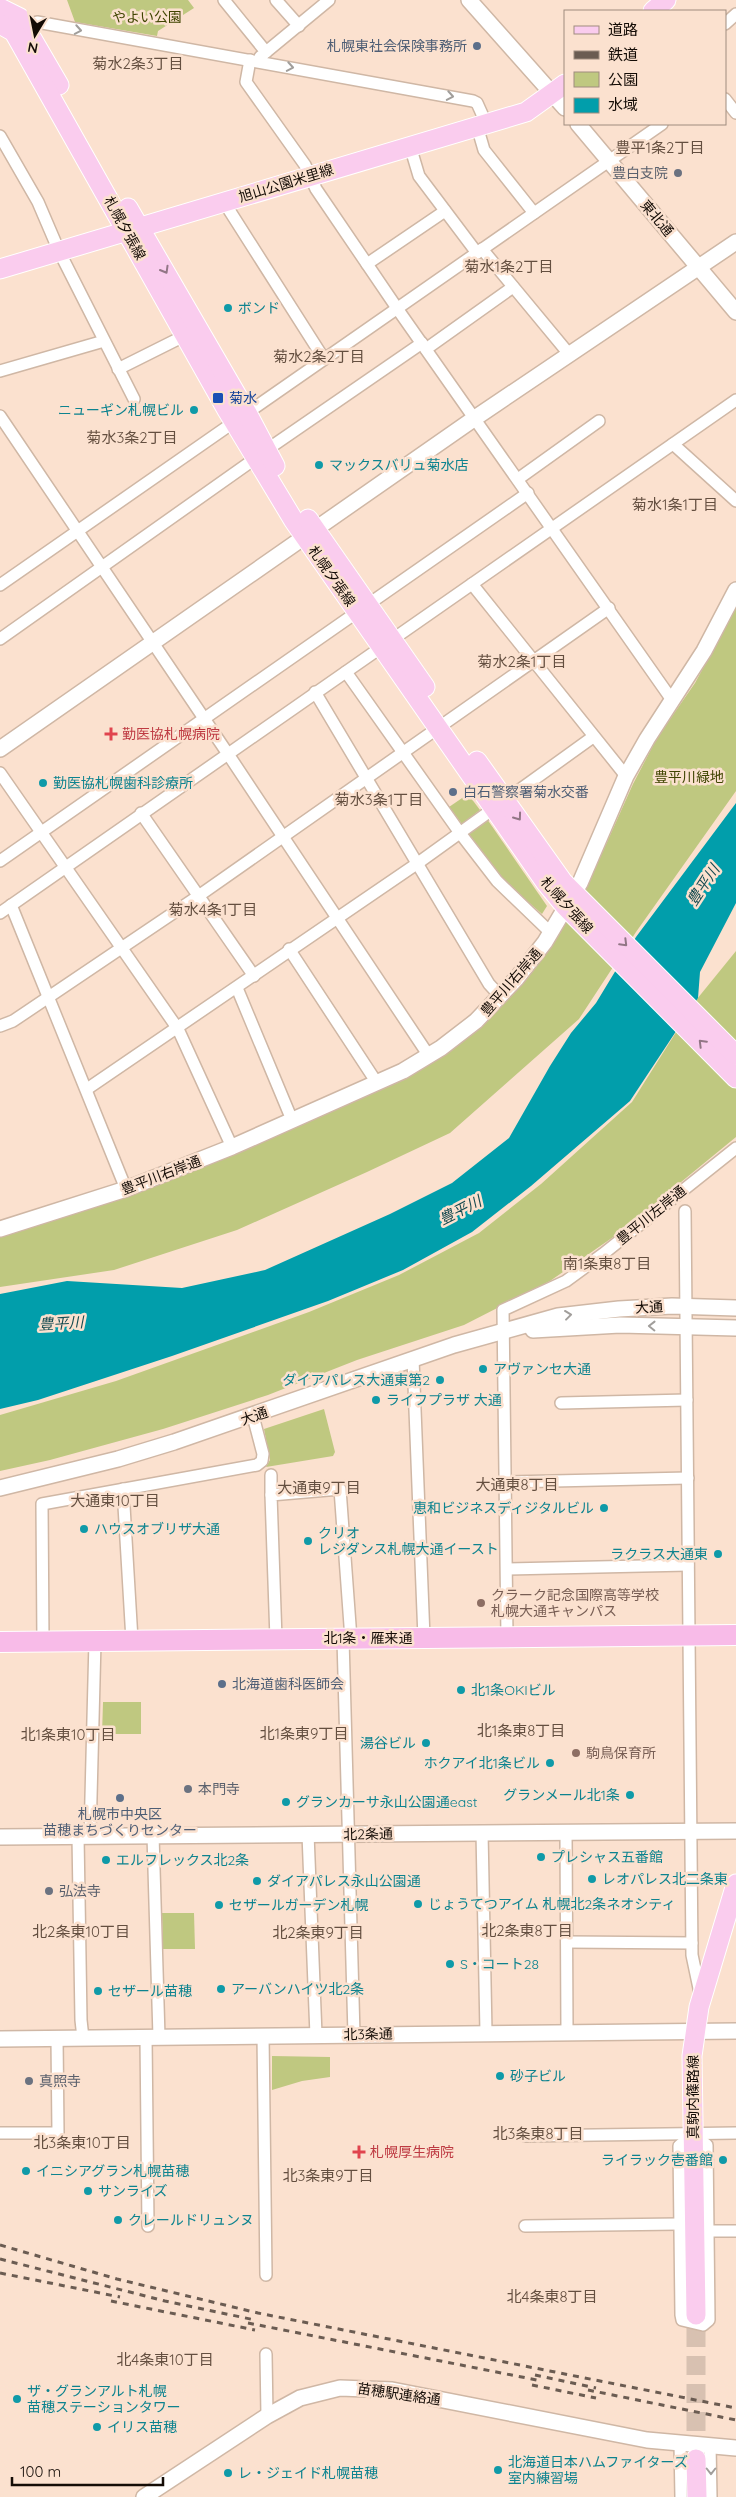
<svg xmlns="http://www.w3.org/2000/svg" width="736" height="2497" font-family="Quicksand,'Noto Sans JP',sans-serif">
  <rect width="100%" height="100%" fill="#fbe1cf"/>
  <g fill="#bfc880">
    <path d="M67,0h121l6,8 -36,23 -1,5 -82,-14z"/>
    <path d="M736,607v184l-100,141 -57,87 -129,114 -83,39 -130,58 -123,40 -114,17v-51l127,-41 292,-125 44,-29 42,-41 57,-73 28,-47 43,-96 24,-46 38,-55z"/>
    <path d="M468,794l12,16 -18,14 -13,-17z"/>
    <path d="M487,819l60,87 -5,8 -40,-35 -34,-46z"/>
    <path d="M736,951v186l-117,96 -69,48 -86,44 -107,35 -89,35 -105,34 -113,31 -50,11v-56l116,-34 193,-69 90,-37 80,-42 62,-49 91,-82 65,-103z"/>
    <path d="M324,1409l11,43 -2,4 -67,11 4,-7 -6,-31z"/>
    <path d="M103,1702h38v32h-39z"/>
    <path d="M162,1913h32l1,36h-32z"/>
    <path d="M272,2056l58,1v20l-28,4 -30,9z"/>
  </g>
  <path fill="#019eab" d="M736,803v100l-36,69 -2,26 -68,103 -99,85 -59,46 -69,38 -75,31 -156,55 -134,44 -38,9v-115l67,-13 115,7 83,-18 125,-56 62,-31 57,-45 41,-72 21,-33 25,-30 40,-66z"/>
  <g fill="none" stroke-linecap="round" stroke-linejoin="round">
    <path stroke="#d8c1b1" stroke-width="19" stroke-dasharray="19 9" stroke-linecap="butt" d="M696,2459v-144"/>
    <g stroke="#cfb7a5" stroke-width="14">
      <g id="minor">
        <path d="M224,0l42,52 -6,5"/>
        <path d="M276,0l23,26"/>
        <path d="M725,24l11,-10"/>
        <path d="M20,29l17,-7 436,79 4,2 9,20"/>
        <path d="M266,52l63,-52"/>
        <path d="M250,60l-4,22 59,83 11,24 85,125 271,386"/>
        <path d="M725,99l11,14"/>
        <path d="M477,126l7,24 50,63"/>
        <path d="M0,136l38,66 21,49 75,148"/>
        <path d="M410,146l9,30 58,77"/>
        <path d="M224,202l100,157"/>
        <path d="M482,249l87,105"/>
        <path d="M367,264l78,-53"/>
        <path d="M426,349l87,-62"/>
        <path d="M118,369l68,-34"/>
        <path d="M0,371l104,-30"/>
        <path d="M0,416l228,338 201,302"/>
        <path d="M673,444l63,57"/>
        <path d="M265,451l157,-108"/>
        <path d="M518,479l81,-58"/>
        <path d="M472,584l154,192"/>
        <path d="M0,585l662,-461"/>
        <path d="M0,639l256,-181"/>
        <path d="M346,672l114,161 37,48 53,51"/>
        <path d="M315,692l174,292 12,13"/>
        <path d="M0,773l178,256 54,118"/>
        <path d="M141,813l113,163"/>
        <path d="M0,861l528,-368"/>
        <path d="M11,905l115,284"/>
        <path d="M0,913l736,-513"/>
        <path d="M289,949l88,134"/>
        <path d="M237,988l55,132"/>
        <path d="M0,1026l13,-5 184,-124 412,-289"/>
        <path d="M87,1089l331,-226 175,-126"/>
        <path d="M685,1211l7,744 8,38"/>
        <path d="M413,1359l11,279"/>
        <path d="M561,1403l126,-3"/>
        <path d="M271,1475v20"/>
        <path d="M505,1482l183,-4"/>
        <path d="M123,1489l9,151"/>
        <path d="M507,1569l181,-4"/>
        <path d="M507,1637l-4,-327 63,-29 37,-27 133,-106"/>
        <path d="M276,1639l-5,-144 69,-6 11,150"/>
        <path d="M343,1639l11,396"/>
        <path d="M43,1641l-1,-137 215,-39 5,-4 1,-7 -10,-38"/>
        <path d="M482,1832l4,201"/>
        <path d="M566,1832l1,200"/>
        <path d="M308,1834l8,201"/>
        <path d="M153,1835l6,202"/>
        <path d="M78,1836l3,184 2,18"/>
        <path d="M90,1836l5,-195"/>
        <path d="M567,1942l125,1"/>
        <path d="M263,2035l3,240"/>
        <path d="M146,2037l2,189"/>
        <path d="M0,2133h58l-1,-95"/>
        <path d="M693,2134l14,11 2,175 -6,5 -21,-5 -1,-5 -2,-169z"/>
        <path d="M525,2136l211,-3"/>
        <path d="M525,2226l154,-2"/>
        <path d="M708,2231h28"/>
        <path d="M266,2354l1,62"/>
        <path d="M680,2444l1,53"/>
        <path d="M710,2445l1,52"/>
      </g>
    </g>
    <g stroke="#cfb7a5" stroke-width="18">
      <g id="tertiary">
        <path d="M469,0l96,108"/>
        <path d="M578,124l158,188"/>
        <path d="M0,749l475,-331 261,-176"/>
        <path d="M0,1229l126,-40 106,-42 171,-76 38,-23 35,-27 41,-43 28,-36 35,-59 46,-107 21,-37 57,-88 32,-61"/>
        <path d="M533,1330l87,-5 116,3"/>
        <path d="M0,1488l118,-29 56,-17 280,-97 104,-29 61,-7 53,-3 64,2"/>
        <path d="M0,1837l736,-6"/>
        <path d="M0,2039l736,-8"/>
        <path d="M144,2497l123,-81 33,-18 40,-10 52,2 255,50 89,8"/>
      </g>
    </g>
    <g stroke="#fff" stroke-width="21">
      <g id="primary">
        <path d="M0,8l20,10 39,67"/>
        <path d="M653,11l13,-11"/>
        <path d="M0,24l14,8 213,378 67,111 252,362 19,23 171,172"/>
        <path d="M128,208l119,205 28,53"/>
        <path d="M0,269l526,-157 39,-28"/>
        <path d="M308,519l117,168"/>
        <path d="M477,761l86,121 173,173"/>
        <path d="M696,2315l-4,-259 7,-49 37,-123"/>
        <path d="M696,2459l1,38"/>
      </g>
    </g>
    <g stroke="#fff" stroke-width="22">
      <path id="trunk" d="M0,1642l736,-7"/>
    </g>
    <use href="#minor" stroke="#fff" stroke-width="11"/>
    <use href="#tertiary" stroke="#fff" stroke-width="15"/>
    <use href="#primary" stroke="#faccee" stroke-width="19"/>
    <use href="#trunk" stroke="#f8bbe8" stroke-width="20"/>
    <g stroke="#6b5c52" stroke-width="3" stroke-dasharray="6 6" stroke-linecap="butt">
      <path d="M0,2245l117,34 141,34 478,95"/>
      <path d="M0,2259l165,42 90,19"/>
      <path d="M0,2273l120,24"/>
      <path d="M111,2301l144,29"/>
      <path d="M248,2323l294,58"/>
      <path d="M535,2375l61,13"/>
      <path d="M532,2385l64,13"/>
      <path d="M588,2390l148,30"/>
    </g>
  </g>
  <defs><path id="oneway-chevron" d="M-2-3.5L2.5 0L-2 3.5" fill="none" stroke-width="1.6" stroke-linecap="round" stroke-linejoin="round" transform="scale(1.25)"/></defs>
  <g stroke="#a19e9b">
    <use href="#oneway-chevron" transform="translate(78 30) rotate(10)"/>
    <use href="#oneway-chevron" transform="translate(290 67) rotate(10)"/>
    <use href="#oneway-chevron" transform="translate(450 96) rotate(10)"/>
    <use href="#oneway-chevron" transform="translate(568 1315) rotate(-7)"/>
    <use href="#oneway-chevron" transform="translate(652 1326) rotate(-179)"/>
    <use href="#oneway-chevron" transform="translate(711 2471) rotate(90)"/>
  </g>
  <g stroke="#927686">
    <use href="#oneway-chevron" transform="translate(165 270) rotate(60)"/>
    <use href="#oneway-chevron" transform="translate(518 817) rotate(54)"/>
    <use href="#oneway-chevron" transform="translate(624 943) rotate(45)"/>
    <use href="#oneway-chevron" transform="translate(702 1043) rotate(-135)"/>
  </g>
  <g fill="#5c6f8a" stroke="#fbe1cf" stroke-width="2">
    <circle cx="477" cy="46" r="5"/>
    <circle cx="453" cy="792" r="5"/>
    <circle cx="222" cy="1684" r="5"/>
    <circle cx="120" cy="1798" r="5"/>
  </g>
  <g fill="#6b7280" stroke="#fbe1cf" stroke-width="2">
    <circle cx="678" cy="173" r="5"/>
    <circle cx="188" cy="1789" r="5"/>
    <circle cx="49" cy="1891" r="5"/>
    <circle cx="29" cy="2081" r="5"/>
  </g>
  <g fill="#0f9aa8" stroke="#fbe1cf" stroke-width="2">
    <circle cx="228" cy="308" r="5"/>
    <circle cx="194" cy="410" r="5"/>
    <circle cx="319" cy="465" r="5"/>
    <circle cx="43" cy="783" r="5"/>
    <circle cx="483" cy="1369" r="5"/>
    <circle cx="440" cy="1380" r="5"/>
    <circle cx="376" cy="1400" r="5"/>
    <circle cx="604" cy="1508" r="5"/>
    <circle cx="84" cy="1529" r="5"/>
    <circle cx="308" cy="1541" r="5"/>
    <circle cx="718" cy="1554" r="5"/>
    <circle cx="461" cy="1690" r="5"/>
    <circle cx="426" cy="1743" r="5"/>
    <circle cx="550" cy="1763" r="5"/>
    <circle cx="630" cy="1795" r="5"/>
    <circle cx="286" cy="1802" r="5"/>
    <circle cx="541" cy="1857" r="5"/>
    <circle cx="106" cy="1860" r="5"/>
    <circle cx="592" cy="1879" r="5"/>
    <circle cx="257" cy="1881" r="5"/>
    <circle cx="418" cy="1904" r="5"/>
    <circle cx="219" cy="1905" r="5"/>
    <circle cx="450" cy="1964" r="5"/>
    <circle cx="221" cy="1989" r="5"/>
    <circle cx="98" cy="1991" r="5"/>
    <circle cx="500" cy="2076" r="5"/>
    <circle cx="723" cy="2160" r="5"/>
    <circle cx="26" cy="2171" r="5"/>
    <circle cx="88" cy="2191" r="5"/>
    <circle cx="118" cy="2220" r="5"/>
    <circle cx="17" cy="2399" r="5"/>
    <circle cx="97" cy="2427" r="5"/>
    <circle cx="498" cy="2470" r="5"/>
    <circle cx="228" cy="2473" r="5"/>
  </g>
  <rect fill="#1a4fb4" stroke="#fbe1cf" stroke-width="2" x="212" y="392" width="12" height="12" rx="2.5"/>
  <g fill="#e0444e" stroke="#fbe1cf" stroke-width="2">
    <path d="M108.5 726.5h5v5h5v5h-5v5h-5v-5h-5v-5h5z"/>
    <path d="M356.5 2144.5h5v5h5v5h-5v5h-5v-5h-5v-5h5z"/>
  </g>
  <g fill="#8d6e63" stroke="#fbe1cf" stroke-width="2">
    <circle cx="481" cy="1603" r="5"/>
    <circle cx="576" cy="1753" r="5"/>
  </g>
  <g text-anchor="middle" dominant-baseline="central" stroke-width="5" stroke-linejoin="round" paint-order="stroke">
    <g font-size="14" fill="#3f4400" stroke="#fbe1cf">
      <text x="147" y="17">やよい公園</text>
      <text x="689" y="777">豊平川緑地</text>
    </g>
    <g font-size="14" fill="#4e5e75" stroke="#fbe1cf" text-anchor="start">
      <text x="467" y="46" text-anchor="end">札幌東社会保険事務所</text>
      <text x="463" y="792">白石警察署菊水交番</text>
      <text x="232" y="1684">北海道歯科医師会</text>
      <text x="120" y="1814" text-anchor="middle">札幌市中央区<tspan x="120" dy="16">苗穂まちづくりセンター</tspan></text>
    </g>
    <g font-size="14" fill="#5b616d" stroke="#fbe1cf" text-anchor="start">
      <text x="668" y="173" text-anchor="end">豊白支院</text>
      <text x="198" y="1789">本門寺</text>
      <text x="59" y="1891">弘法寺</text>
      <text x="39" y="2081">真照寺</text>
    </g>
    <g font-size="14" fill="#140c06" stroke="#fbe1cf">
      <text transform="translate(286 183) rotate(-17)">旭山公園米里線</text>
      <text transform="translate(657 218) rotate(50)">東北通</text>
      <text transform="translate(125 228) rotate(61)">札幌夕張線</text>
      <text transform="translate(332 576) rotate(55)">札幌夕張線</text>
      <text transform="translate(567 905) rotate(48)">札幌夕張線</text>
      <text transform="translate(511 982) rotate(-49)">豊平川右岸通</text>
      <text transform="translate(161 1175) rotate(-21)">豊平川右岸通</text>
      <text transform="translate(651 1215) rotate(-39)">豊平川左岸通</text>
      <text transform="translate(649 1307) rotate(-3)">大通</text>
      <text transform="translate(254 1416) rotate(-19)">大通</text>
      <text x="368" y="1638">北1条・雁来通</text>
      <text transform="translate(368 1834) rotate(-1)">北2条通</text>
      <text transform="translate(368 2034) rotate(-1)">北3条通</text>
      <text transform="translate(693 2097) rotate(-90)">真駒内篠路線</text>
      <text transform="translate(399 2394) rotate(8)">苗穂駅連絡通</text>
    </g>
    <g font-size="14" fill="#0d838f" stroke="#fbe1cf" text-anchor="start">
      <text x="238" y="308">ボンド</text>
      <text x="184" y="410" text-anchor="end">ニューギン札幌ビル</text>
      <text x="329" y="465">マックスバリュ菊水店</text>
      <text x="53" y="783">勤医協札幌歯科診療所</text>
      <text x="493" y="1369">アヴァンセ大通</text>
      <text x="430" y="1380" text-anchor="end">ダイアパレス大通東第2</text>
      <text x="386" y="1400">ライフプラザ 大通</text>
      <text x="594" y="1508" text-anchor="end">恵和ビジネスディジタルビル</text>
      <text x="94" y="1529">ハウスオブリザ大通</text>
      <text x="318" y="1533">クリオ<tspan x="318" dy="16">レジダンス札幌大通イースト</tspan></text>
      <text x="708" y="1554" text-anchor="end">ラクラス大通東</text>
      <text x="471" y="1690">北1条OKIビル</text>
      <text x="416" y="1743" text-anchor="end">湯谷ビル</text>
      <text x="540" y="1763" text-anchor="end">ホクアイ北1条ビル</text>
      <text x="620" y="1795" text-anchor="end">グランメール北1条</text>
      <text x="296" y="1802">グランカーサ永山公園通east</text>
      <text x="551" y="1857">プレシャス五番館</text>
      <text x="116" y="1860">エルフレックス北2条</text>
      <text x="602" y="1879">レオパレス北二条東</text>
      <text x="267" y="1881">ダイアパレス永山公園通</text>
      <text x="428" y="1904">じょうてつアイム 札幌北2条ネオシティ</text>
      <text x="229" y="1905">セザールガーデン札幌</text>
      <text x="460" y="1964">S・コート28</text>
      <text x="231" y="1989">アーバンハイツ北2条</text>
      <text x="108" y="1991">セザール苗穂</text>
      <text x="510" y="2076">砂子ビル</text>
      <text x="713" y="2160" text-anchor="end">ライラック壱番館</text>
      <text x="36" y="2171">イニシアグラン札幌苗穂</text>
      <text x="98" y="2191">サンライズ</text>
      <text x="128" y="2220">クレールドリュンヌ</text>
      <text x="27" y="2391">ザ・グランアルト札幌<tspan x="27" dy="16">苗穂ステーションタワー</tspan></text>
      <text x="107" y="2427">イリス苗穂</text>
      <text x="508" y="2462">北海道日本ハムファイターズ<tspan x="508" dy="16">室内練習場</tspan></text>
      <text x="238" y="2473">レ・ジェイド札幌苗穂</text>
    </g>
    <g font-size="14" fill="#164399" stroke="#fbe1cf" text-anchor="start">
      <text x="229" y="398">菊水</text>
    </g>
    <g font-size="14" fill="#be3a42" stroke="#fbe1cf" text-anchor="start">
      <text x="122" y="734">勤医協札幌病院</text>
      <text x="370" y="2152">札幌厚生病院</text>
    </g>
    <g font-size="14" fill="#785e54" stroke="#fbe1cf" text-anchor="start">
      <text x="491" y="1595">クラーク記念国際高等学校<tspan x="491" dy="16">札幌大通キャンパス</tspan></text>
      <text x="586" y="1753">駒鳥保育所</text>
    </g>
    <g font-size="15" fill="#644f40" stroke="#fbe1cf">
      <text x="138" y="63">菊水2条3丁目</text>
      <text x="660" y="147">豊平1条2丁目</text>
      <text x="509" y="266">菊水1条2丁目</text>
      <text x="319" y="356">菊水2条2丁目</text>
      <text x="132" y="437">菊水3条2丁目</text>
      <text x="675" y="504">菊水1条1丁目</text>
      <text x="522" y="661">菊水2条1丁目</text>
      <text x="379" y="799">菊水3条1丁目</text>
      <text x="213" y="909">菊水4条1丁目</text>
      <text x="607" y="1263">南1条東8丁目</text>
      <text x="517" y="1484">大通東8丁目</text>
      <text x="319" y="1487">大通東9丁目</text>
      <text x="115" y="1500">大通東10丁目</text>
      <text x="521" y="1730">北1条東8丁目</text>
      <text x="304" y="1733">北1条東9丁目</text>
      <text x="68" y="1734">北1条東10丁目</text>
      <text x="527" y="1930">北2条東8丁目</text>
      <text x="81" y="1931">北2条東10丁目</text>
      <text x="318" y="1932">北2条東9丁目</text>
      <text x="538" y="2133">北3条東8丁目</text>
      <text x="82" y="2142">北3条東10丁目</text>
      <text x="328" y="2175">北3条東9丁目</text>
      <text x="552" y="2296">北4条東8丁目</text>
      <text x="165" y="2359">北4条東10丁目</text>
    </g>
    <g font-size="15" font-style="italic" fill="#154b51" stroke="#fbe1cf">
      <text transform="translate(703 885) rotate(-57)">豊平川</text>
      <text transform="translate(460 1210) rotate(-27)">豊平川</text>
      <text transform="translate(61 1323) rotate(-3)">豊平川</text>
    </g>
  </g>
  <rect x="564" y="10" width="162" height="115" fill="#fbe1cf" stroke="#9f8c7f"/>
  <rect x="574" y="26" width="25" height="8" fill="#faccee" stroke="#9f8c7f"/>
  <text x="608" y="35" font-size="15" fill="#140c06">道路</text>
  <rect x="574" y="51" width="25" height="8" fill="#6b5c52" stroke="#9f8c7f"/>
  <text x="608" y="60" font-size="15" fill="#140c06">鉄道</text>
  <rect x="574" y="72" width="25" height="15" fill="#bfc880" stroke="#9f8c7f"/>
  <text x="608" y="85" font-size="15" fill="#140c06">公園</text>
  <rect x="574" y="98" width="25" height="15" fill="#019eab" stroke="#9f8c7f"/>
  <text x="608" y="110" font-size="15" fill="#140c06">水域</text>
  <g transform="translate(35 35) rotate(190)" stroke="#fbe1cf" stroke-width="4" paint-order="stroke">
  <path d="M0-4L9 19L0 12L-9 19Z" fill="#140c06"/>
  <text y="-8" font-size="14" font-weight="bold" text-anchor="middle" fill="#140c06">N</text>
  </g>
  <path d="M12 2477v8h151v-8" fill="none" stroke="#140c06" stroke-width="2.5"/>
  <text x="20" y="2477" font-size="15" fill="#140c06" stroke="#fbe1cf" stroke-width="4" paint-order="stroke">100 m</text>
</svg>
